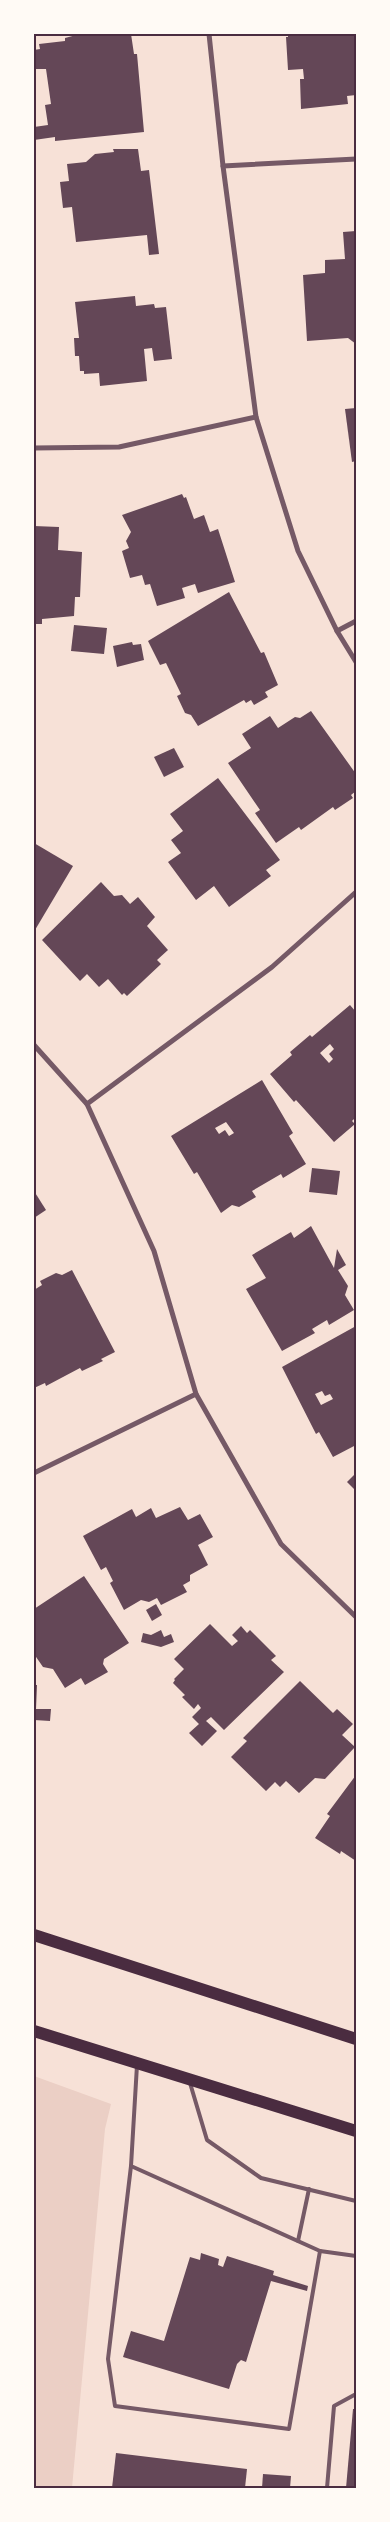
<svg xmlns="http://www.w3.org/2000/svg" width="390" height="2522" font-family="Karla,sans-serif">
  <rect width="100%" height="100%" fill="#f7e1d7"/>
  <path fill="#ebcfc5" d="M34,2076l77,28 -6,25 -33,359h-38z"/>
  <g fill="#644757" fill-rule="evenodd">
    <path d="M80,34h5v2l46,-2 3,20h3l7,78 -89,9v-4l-21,3v-13l14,-2 -3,-20 6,-1 -5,-35h-12v-19l6,-1 -1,-5 26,-3v-3z"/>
    <path d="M288,34h68v61l-9,1 1,8 -47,5 -1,-30h4l-1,-10 -15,1 -2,-33h2z"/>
    <path d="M113,149h25l3,22 8,-1 10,84 -10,1 -2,-20 -71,7 -4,-35 -9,1 -3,-26 9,-1 -2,-17 19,-2 9,-8 19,-2z"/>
    <path d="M356,231v113l-8,-6 -41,3 -4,-66 22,-2v-13l20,-1 -2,-27z"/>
    <path d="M135,296l1,10 18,-2 1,4 11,-1 6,52 -18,2 -2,-13 -8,1 3,32 -47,5 -1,-13 -15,1v-3h-4l-1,-15h-4l-1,-18h5l-4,-36z"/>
    <path d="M356,408v53l-4,1 -7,-53z"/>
    <path d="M182,494l2,4 2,-1 8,22 10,-4 6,17 8,-3 17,53 -37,11 -3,-9 -13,4 3,10 -28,8 -7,-22 -5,1 -3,-10 -12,3 -8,-27 7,-3 -3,-7 5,-9 -9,-17z"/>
    <path d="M34,526l25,1 -1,23 24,2 -2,45h-5l-1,19 -32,3v5h-8z"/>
    <path d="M229,592l32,61 3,-1 14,33 -13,7 3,5 -14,8 -3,-5 -5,3 -2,-3 -46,26 -7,-11 -6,-2 -8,-17 4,-2 -15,-31 -6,2 -12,-24z"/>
    <path d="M74,625l33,3 -3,26 -33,-3z"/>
    <path d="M132,642l1,3 8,-1 3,16 -27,7 -4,-21z"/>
    <path d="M311,711l45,63v17l-5,4 2,3 -18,12 -2,-3 -32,23 -2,-3 -23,16 -21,-30 5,-3 -32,-47 23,-15 -9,-14 28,-18 8,12 17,-11 5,1z"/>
    <path d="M174,748l10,19 -20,10 -10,-20z"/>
    <path d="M218,778l62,82 -14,10 5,6 -42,31 -15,-21 -18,14 -28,-38 13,-9 -10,-13 12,-9 -13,-17z"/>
    <path d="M34,843l39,23 -38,64 -1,-1z"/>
    <path d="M101,882l13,14 8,-1 8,9 8,-7 17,20 -8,9 21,24 -11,10 4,4 -34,32 -3,-3 -2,2 -14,-16 -9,8 -12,-13 -7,7 -38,-41z"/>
    <path d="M350,1005l6,7v105l-4,4 3,3 -21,18 -38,-42 -2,2 -24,-28 22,-19 -2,-3 20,-17 2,2zM330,1044l4,5 -5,5 4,5 -4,4 -9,-10z"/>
    <path d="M262,1080l31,53 -4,3 17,28 -23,14 -2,-4 -29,17 4,6 -17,10 -7,-2 -11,8 -24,-41 -3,2 -23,-38zM226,1122l8,11 -5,3 -4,-6 -6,4 -4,-6z"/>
    <path d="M312,1168l28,3 -3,24 -28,-3z"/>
    <path d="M34,1191l12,19 -12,8z"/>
    <path d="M311,1226l23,42 3,-19 9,16 -8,5 10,16 -3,9 9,15 -25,15 -2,-5 -15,9 3,4 -33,18 -36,-62 20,-11 -14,-23 39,-23 3,6z"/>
    <path d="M72,1270l43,82 -14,7 2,2 -21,10 -2,-3 -34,18 -1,-3 -11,5v-98l8,-5 -2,-4 16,-8 6,2z"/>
    <path d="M356,1326v119l-23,12 -14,-25 -3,2 -34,-67zM322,1391l3,5 5,-2 3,5 -12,6 -6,-11z"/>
    <path d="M356,1473v18l-9,-9z"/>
    <path d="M180,1507l8,13 12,-6 13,23 -15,8 10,20 -18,10v6l-7,4 4,7 -26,13 -4,-7 -8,4 -8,-2 -17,10 -14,-27 3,-2 -7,-14 -5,3 -18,-34 49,-27 4,8 15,-9 5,10z"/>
    <path d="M84,1576l45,67 -25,16 -1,5 5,8 -23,13 -4,-7 -16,10 -12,-19 -10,-2 -9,-13v-45z"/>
    <path d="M156,1604l6,11 -10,6 -6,-11z"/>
    <path d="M210,1624l22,22 6,-5 -6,-6 9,-9 6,7 3,-3 26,26 -5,4 13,12 -60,58 -13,-13 -5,4 11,10 -15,15 -13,-13 10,-9 -7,-7 9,-9 -3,-4 -4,5 -12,-12 3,-2 -12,-12 2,-3 -1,-1 10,-10 -10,-10z"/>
    <path d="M161,1630l3,7 7,-3 3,8 -13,5 -20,-5 2,-9 8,2z"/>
    <path d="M300,1681l33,32 4,-4 16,15 -11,11 13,12 -30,32 -10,-1 -16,15 -13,-12 -6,6 -5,-5 -9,9 -35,-34 16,-16 -4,-3z"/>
    <path d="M34,1685h3l-1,24h15l-1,12 -16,-1z"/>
    <path d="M356,1775v86l-15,-10 -1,3 -25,-16 15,-22 -3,-2z"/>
    <path d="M201,2253l18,6 -1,6 5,2 4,-11 47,15 -1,4 35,11 -1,5 -36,-10 -25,81 -5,-2 -4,4 -8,25 -106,-32 8,-26 33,10 26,-84 10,3z"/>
    <path d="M353,2409h3v79h-10z"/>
    <path d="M116,2453l131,16 -2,19h-133z"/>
    <path d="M263,2474l28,2 -1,12h-28z"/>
  </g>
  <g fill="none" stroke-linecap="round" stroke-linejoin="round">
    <g stroke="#755966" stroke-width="4">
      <path d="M137,2065l-6,101 189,85 36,5"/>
      <path d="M190,2083l17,57 54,38 95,23"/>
      <path d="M131,2166l-23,193 7,47 174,23 31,-178"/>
      <path d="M298,2241l11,-52"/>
      <path d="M327,2488l7,-82 22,-12"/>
    </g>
    <g stroke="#755966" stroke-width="5">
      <path d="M209,34l14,132 33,251 42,134 39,80 19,31"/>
      <path d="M223,166l133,-7"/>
      <path d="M34,448l85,-1 137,-30"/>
      <path d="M337,631l19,-10"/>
      <path d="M34,1045l53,59 67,147 42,143 85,150 75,73"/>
      <path d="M87,1104l185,-137 84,-75"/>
      <path d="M34,1473l162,-79"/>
    </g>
    <g stroke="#4a2c40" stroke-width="12">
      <path d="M34,1935l322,104"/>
      <path d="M34,2031l322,100"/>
    </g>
  </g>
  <rect width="390" height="2522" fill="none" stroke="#fffaf5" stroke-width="70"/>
  <rect x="35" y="35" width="320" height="2452" fill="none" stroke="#4a2c40" stroke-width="2"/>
</svg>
